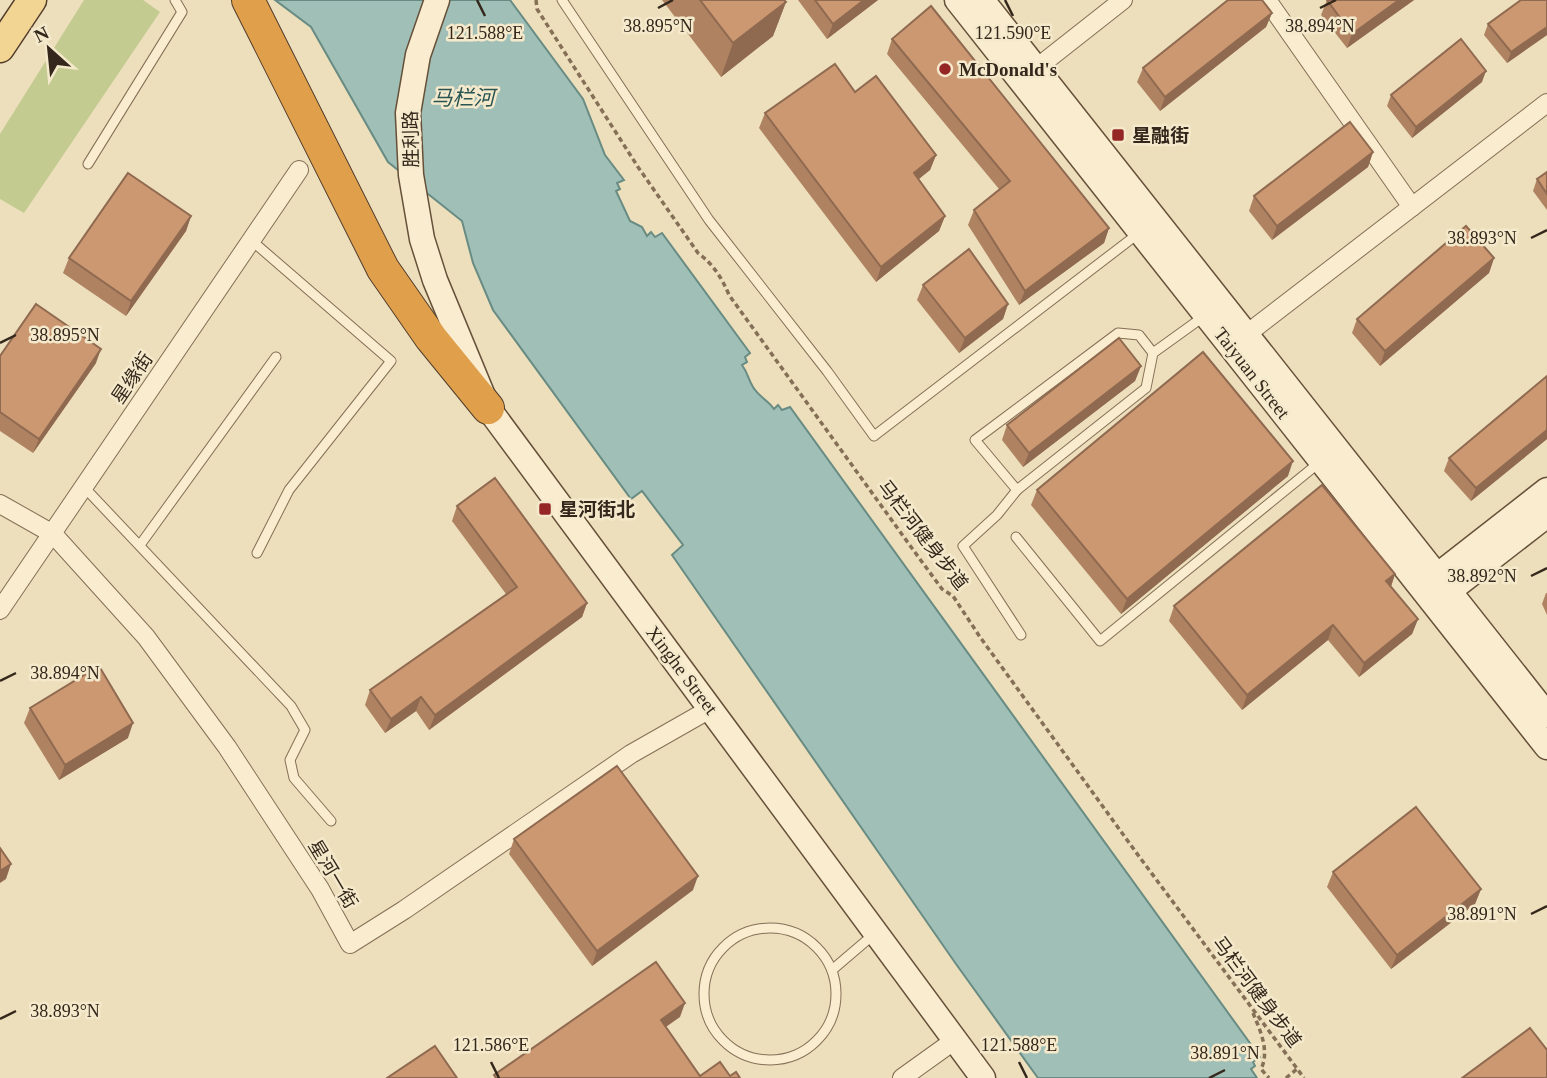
<svg xmlns="http://www.w3.org/2000/svg" width="1547" height="1078" font-family="'Times New Roman','Noto Sans SC',serif">
  <rect width="100%" height="100%" fill="#eddfbc"/>
  <path fill="#c4cb91" d="M84,0h59l17,12 -136,201 -24,-14v-65z"/>
  <path fill="#a0bfb6" stroke="#688c83" stroke-width="2" d="M275,0h235l73,99 22,56 19,25 -7,3 3,6 -4,2 14,30 12,6 5,9 4,-4 4,5 7,-4 88,120 -5,4 2,5 -5,3c6,8 6,14 11,22 6,10 15,13 21,22l4,-4 4,5 8,-3 470,650 -7,5 2,4 -4,3 6,9h-219l-82,-114 -284,-409 11,-10 -41,-54 -11,8 -138,-189 -20,-47 -11,-42 -74,-59 -77,-135z"/>
  <g fill="none" stroke-linecap="round" stroke-linejoin="round">
    <g stroke="#856f56" stroke-width="11">
      <g id="lane">
        <path d="M562,0l147,220 118,151 47,65 265,-203"/>
        <path d="M88,164l94,-152 -7,-12"/>
        <path d="M251,240l140,121 -102,129 -32,63"/>
        <path d="M84,487l207,219 14,24 -15,30 4,18 37,43"/>
        <path d="M1017,490l-42,-50 143,-107 21,2 14,18"/>
        <path d="M1016,537l84,104 220,-179"/>
        <path d="M140,545l136,-188"/>
        <path d="M1021,635l-58,-89 34,-31 20,-25 129,-102 7,-35 50,-36"/>
        <circle cx="770" cy="994" r="66"/>
        <path d="M832,970l41,-35"/>
      </g>
    </g>
    <g stroke="#856f56" stroke-width="20">
      <g id="street">
        <path d="M1267,0l145,207"/>
        <path d="M1029,74l94,-74"/>
        <path d="M1239,340l308,-237"/>
        <path d="M0,504l53,30 93,103 81,110 93,142 30,55 54,-34 227,-156 79,-45"/>
        <path d="M0,610l299,-440"/>
        <path d="M902,1078l53,-38"/>
      </g>
    </g>
    <g stroke="#665039" stroke-width="27">
      <g id="secondary">
        <path d="M437,0l-19,55 -10,58 3,62 11,64 13,41 53,128 495,670"/>
        <path d="M957,0l590,747"/>
        <path d="M982,0l565,715"/>
        <path d="M1429,591l8,-15 110,-86"/>
        <path d="M1435,594l14,-3 98,-76"/>
      </g>
    </g>
    <g stroke="#523d2b" stroke-width="31">
      <path id="primary" d="M0,48l32,-48"/>
    </g>
    <g stroke="#523d2b" stroke-width="34">
      <path id="highway" d="M248,0l135,269 48,69 57,70"/>
    </g>
    <g stroke="#856f56" stroke-width="3.5" stroke-dasharray="5 3.5" stroke-linecap="butt">
      <path d="M536,0l1,9 101,158 60,86c15,11 24,25 31,42l185,256 28,38 11,7 27,41 158,218 166,223"/>
      <path d="M1253,1013c7,17 17,38 8,56l8,9"/>
      <path d="M1286,1078l11,-9"/>
    </g>
    <use href="#lane" stroke="#f9eccf" stroke-width="9"/>
    <use href="#street" stroke="#f9eccf" stroke-width="18"/>
    <use href="#secondary" stroke="#f9eccf" stroke-width="24"/>
    <use href="#primary" stroke="#f2d593" stroke-width="28"/>
    <use href="#highway" stroke="#df9f4b" stroke-width="32"/>
  </g>
  <g fill="#af8362">
    <path d="M662,0h122l2,2 -13,34 -52,41z"/>
    <path d="M798,0h80l-51,39z"/>
    <path d="M1327,0h87l-67,48 -26,-33z"/>
    <path d="M1547,0v35l-40,28 -23,-28 4,-11z"/>
    <path d="M1272,13l-6,14 -106,84 -23,-29 6,-14z"/>
    <path d="M892,39l217,189 -5,15 -85,62 -51,-80 6,-15 25,-21 -112,-135z"/>
    <path d="M1482,82l-70,56 -25,-32 4,-11z"/>
    <path d="M855,92l81,63 -6,15 -12,9 27,37 -6,15 -63,51 -117,-154 6,-15z"/>
    <path d="M1373,152l-5,15 -96,73 -23,-29 5,-15z"/>
    <path d="M1547,172v38l-14,-19 4,-12z"/>
    <path d="M191,216l-5,15 -60,85 -63,-43 6,-15z"/>
    <path d="M1494,258l-5,15 -109,93 -28,-33 5,-14z"/>
    <path d="M923,285l85,19 -5,15 -44,34 -42,-53z"/>
    <path d="M0,356l96,7 -63,90 -33,-22z"/>
    <path d="M1141,366l-6,15 -112,86 -21,-27 5,-15z"/>
    <path d="M1547,376v63l-76,62 -27,-30 5,-13z"/>
    <path d="M1288,476l-167,138 -90,-109 6,-15z"/>
    <path d="M457,506l130,97 -5,14 -153,113 -13,-19 -31,22 -20,-28 5,-15 136,-96 -54,-73z"/>
    <path d="M1395,574l-4,13 27,32 -6,15 -53,43 -31,-37 -86,70 -73,-89 5,-15z"/>
    <path d="M1546,593h1v22l-5,-11z"/>
    <path d="M30,708l98,30 -69,42 -35,-57z"/>
    <path d="M514,839l179,51 -101,76 -83,-112z"/>
    <path d="M1333,872l148,17 -6,15 -84,65 -64,-82z"/>
  </g>
  <g fill="#8f6a50">
    <path d="M864,0h14l-51,39 6,-15z"/>
    <path d="M1399,0h15l-67,48 5,-14z"/>
    <path d="M786,2l-13,34 -52,41 12,-34z"/>
    <path d="M1272,13l-6,14 -106,84 5,-14z"/>
    <path d="M1547,27v8l-40,28 4,-11z"/>
    <path d="M1486,71l-4,11 -70,56 4,-11z"/>
    <path d="M1373,152l-5,15 -96,73 5,-14z"/>
    <path d="M936,155l-6,15 -22,18 6,-15z"/>
    <path d="M191,216l-5,15 -60,85 5,-15z"/>
    <path d="M945,216l-6,15 -63,51 5,-15z"/>
    <path d="M1109,228l-5,15 -85,62 6,-14z"/>
    <path d="M1494,258l-5,15 -109,93 5,-15z"/>
    <path d="M1008,304l-5,15 -44,34 6,-15z"/>
    <path d="M101,349l-5,14 -63,90 6,-14z"/>
    <path d="M1141,366l-6,15 -112,86 6,-14z"/>
    <path d="M1547,430v9l-76,62 5,-13z"/>
    <path d="M1293,461l-5,15 -167,138 6,-15z"/>
    <path d="M1395,574l-5,15 -4,-8z"/>
    <path d="M587,603l-5,14 -153,113 6,-15z"/>
    <path d="M1418,619l-6,15 -53,43 5,-14z"/>
    <path d="M1333,625l-5,15 -86,70 5,-15z"/>
    <path d="M421,697l-5,14 -31,22 6,-14z"/>
    <path d="M133,723l-5,15 -69,42 6,-15z"/>
    <path d="M11,864l-5,15 -6,4v-12z"/>
    <path d="M698,876l-5,14 -101,76 5,-15z"/>
    <path d="M1481,889l-6,15 -84,65 6,-14z"/>
    <path d="M685,1003l-5,14 -24,17 5,-14z"/>
  </g>
  <g fill="#cc9872" stroke="#8f6a50" stroke-width="2">
    <path d="M700,0h84l2,2 -53,41z"/>
    <path d="M815,0h49l-31,24z"/>
    <path d="M1228,0h34l10,13 -107,84 -22,-29z"/>
    <path d="M1327,0h72l-47,34z"/>
    <path d="M1521,0h26v27l-36,25 -23,-28z"/>
    <path d="M931,6l178,222 -84,63 -51,-81 36,-29 -118,-142z"/>
    <path d="M1461,39l25,32 -70,56 -25,-32z"/>
    <path d="M835,64l20,28 21,-16 60,79 -22,18 31,43 -64,51 -116,-154z"/>
    <path d="M1350,122l23,30 -96,74 -23,-30z"/>
    <path d="M1547,172v22l-10,-15z"/>
    <path d="M128,173l63,43 -60,85 -62,-43z"/>
    <path d="M1466,226l28,32 -109,93 -28,-32z"/>
    <path d="M969,249l39,55 -43,34 -42,-53z"/>
    <path d="M36,304l65,45 -62,90 -39,-27v-56z"/>
    <path d="M1119,338l22,28 -112,87 -22,-28z"/>
    <path d="M1203,352l90,109 -166,138 -90,-109z"/>
    <path d="M1547,376v54l-71,58 -27,-30z"/>
    <path d="M495,478l92,125 -152,112 -14,-18 -30,22 -21,-29 147,-103 -60,-81z"/>
    <path d="M1322,485l73,89 -9,7 32,38 -54,44 -31,-38 -86,70 -73,-89z"/>
    <path d="M99,666l34,57 -68,42 -35,-57z"/>
    <path d="M617,766l81,110 -101,75 -83,-112z"/>
    <path d="M1416,807l65,82 -84,66 -64,-83z"/>
    <path d="M0,848l11,16 -11,7z"/>
    <path d="M656,962l29,41 -24,17 39,56 20,-14 10,14 6,-4 4,6h-244l-2,-3z"/>
    <path d="M1530,1028l17,22v28h-85z"/>
    <path d="M435,1046l22,32h-70z"/>
  </g>
  <path fill="none" stroke="#34271b" stroke-width="2.5" d="M477,0l8,16M1005,0l8,16M658,8l15,-8M1320,8l16,-8M1531,238l16,-8M0,343l16,-8M1531,576l16,-8M0,681l16,-8M1531,914l16,-8M0,1019l16,-8M491,1062l8,16M1019,1062l8,16M1209,1078l16,-8"/>
  <g fill="#942626" stroke="#f5e9cc" stroke-width="2.5">
    <circle cx="945" cy="69" r="7"/>
    <rect x="1111" y="128" width="14" height="14" rx="3.5"/>
    <rect x="538" y="502" width="14" height="14" rx="3.5"/>
  </g>
  <g text-anchor="middle" dominant-baseline="central" stroke-width="5" stroke-linejoin="round" paint-order="stroke">
    <g font-size="19" font-weight="bold" fill="#34271b" stroke="#f5e9cc" text-anchor="start">
      <text x="959" y="69">McDonald's</text>
      <text x="1132" y="135">星融街</text>
      <text x="559" y="509">星河街北</text>
    </g>
    <g font-size="19" fill="#34271b" stroke="#f5e9cc">
      <text transform="translate(411 139) rotate(-91)">胜利路</text>
      <text transform="translate(1252 373) rotate(52)">Taiyuan Street</text>
      <text transform="translate(132 378) rotate(-56)">星缘街</text>
      <text transform="translate(923 535) rotate(52)">马栏河健身步道</text>
      <text transform="translate(682 670) rotate(53)">Xinghe Street</text>
      <text transform="translate(333 874) rotate(59)">星河一街</text>
      <text transform="translate(1257 992) rotate(53)">马栏河健身步道</text>
    </g>
    <g font-size="21" font-style="italic" fill="#2a5452" stroke="#f5e9cc">
      <text x="463" y="98">马栏河</text>
    </g>
  </g>
  <g font-size="18" text-anchor="middle" fill="#34271b" stroke="#f5e9cc" stroke-width="5" stroke-linejoin="round" paint-order="stroke">
    <text x="658" y="32">38.895°N</text>
    <text x="1320" y="32">38.894°N</text>
    <text x="485" y="39">121.588°E</text>
    <text x="1013" y="39">121.590°E</text>
    <text x="1482" y="244">38.893°N</text>
    <text x="65" y="341">38.895°N</text>
    <text x="1482" y="582">38.892°N</text>
    <text x="65" y="679">38.894°N</text>
    <text x="1482" y="920">38.891°N</text>
    <text x="65" y="1017">38.893°N</text>
    <text x="491" y="1051">121.586°E</text>
    <text x="1019" y="1051">121.588°E</text>
    <text x="1225" y="1059">38.891°N</text>
  </g>
  <g transform="translate(49 49) rotate(333)" stroke="#f5e9cc" stroke-width="5" paint-order="stroke">
  <path d="M0-5L12 26L0 18L-12 26Z" fill="#34271b"/>
  <text y="-10" font-size="19" font-weight="bold" text-anchor="middle" fill="#34271b">N</text>
  </g>
</svg>
